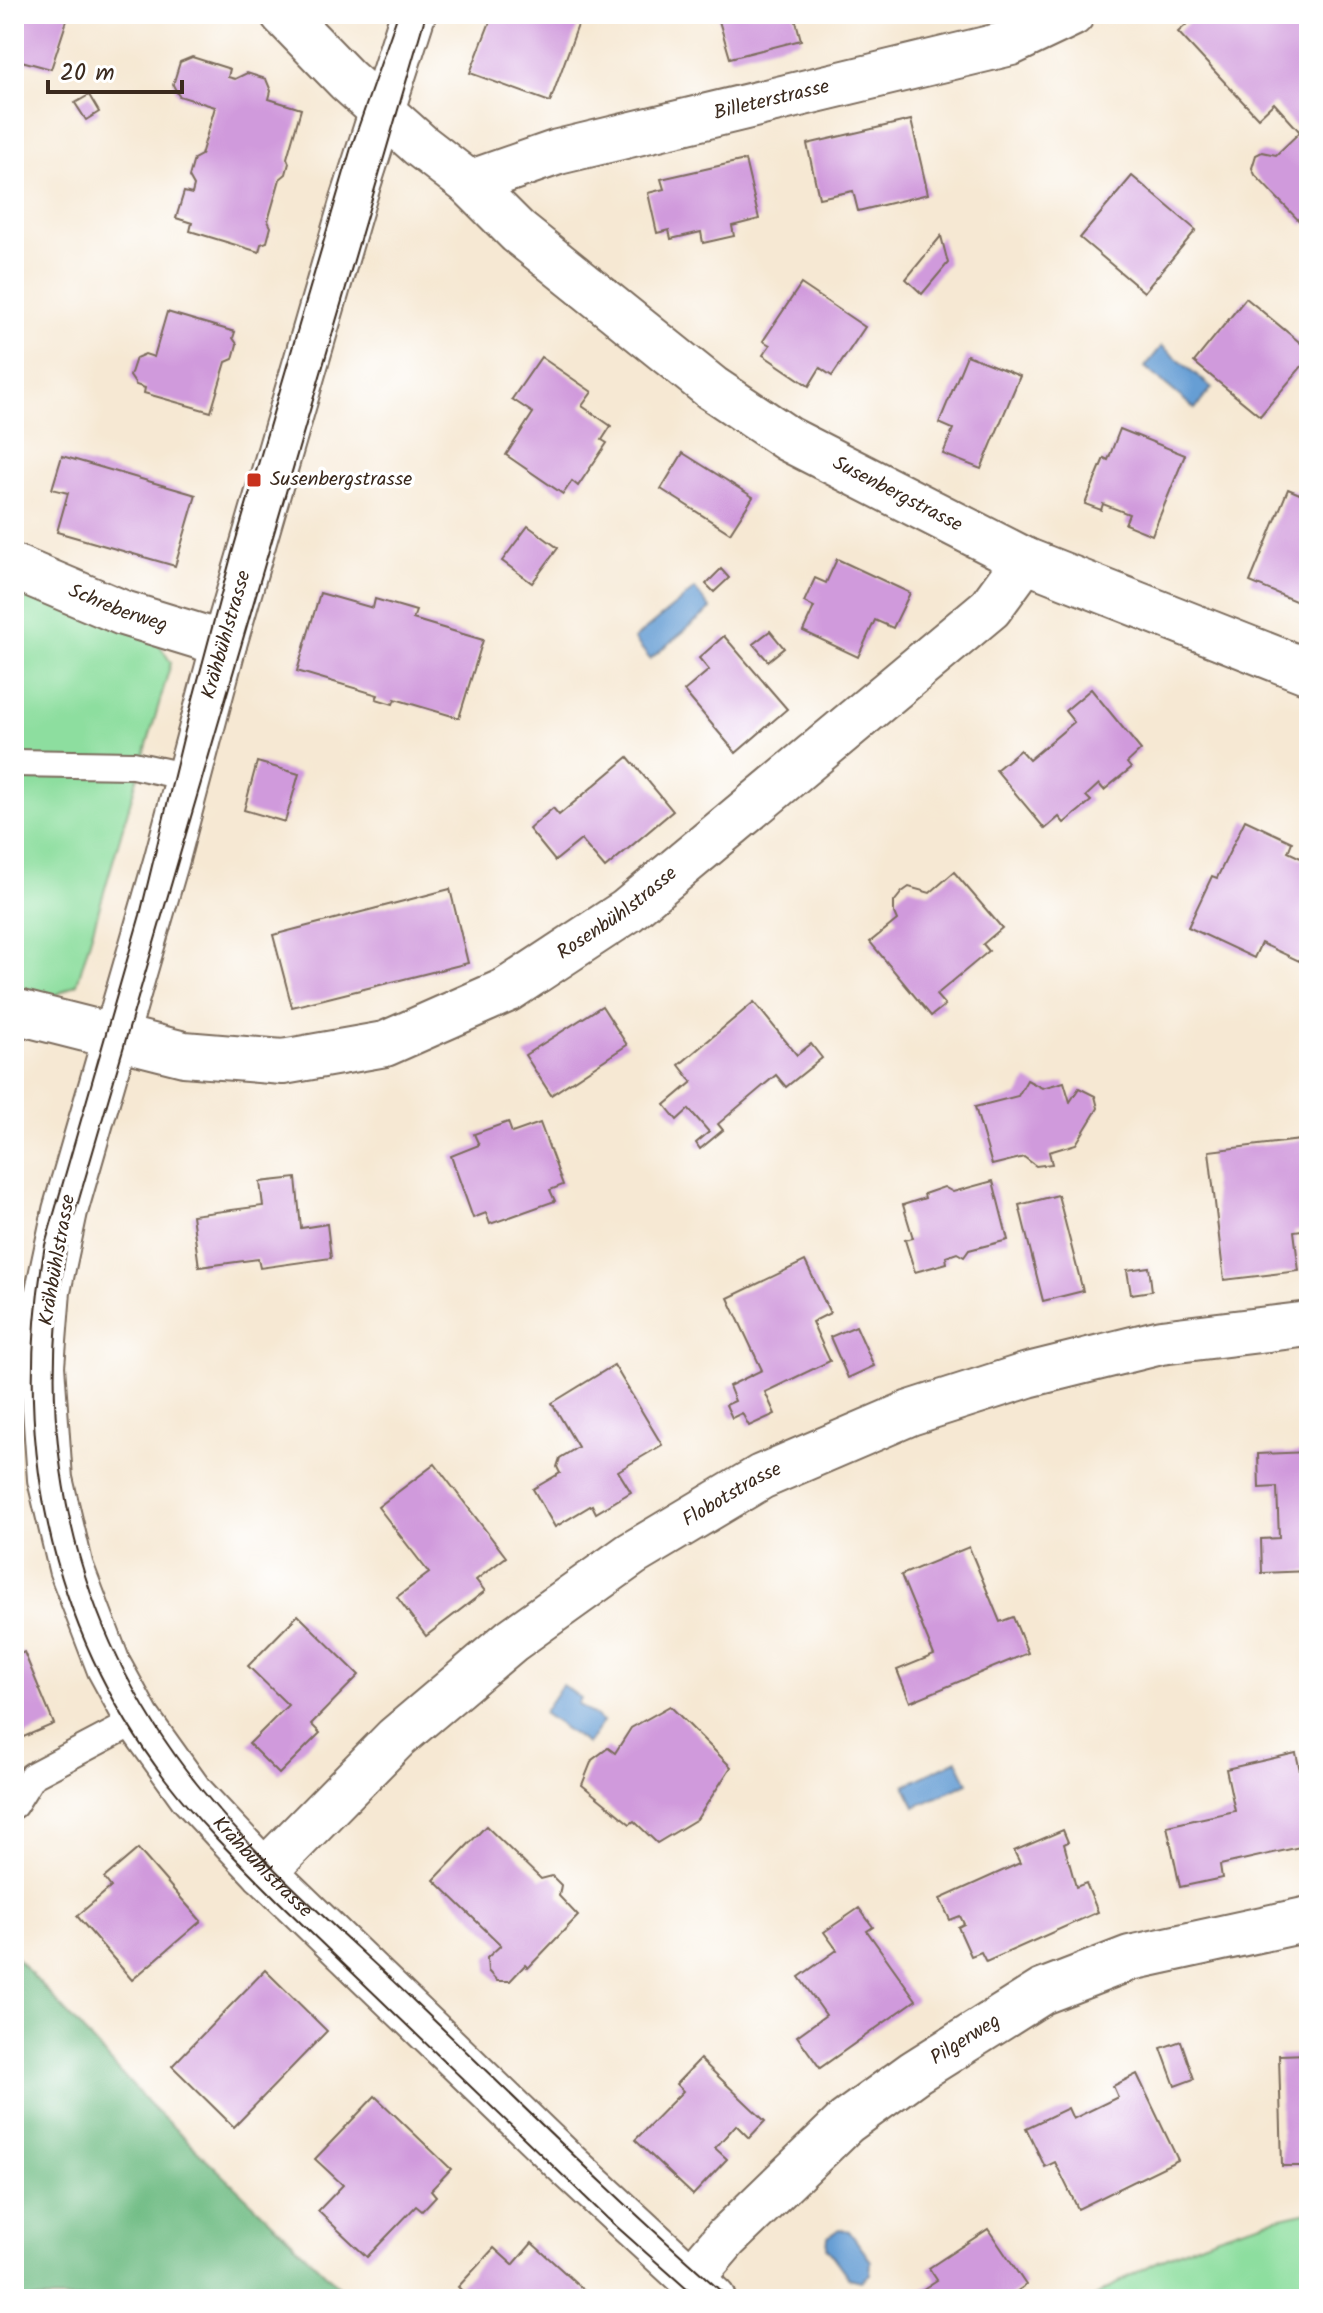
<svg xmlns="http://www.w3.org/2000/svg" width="1323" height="2313" font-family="Kalam,sans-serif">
  <rect width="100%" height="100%" fill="#fff"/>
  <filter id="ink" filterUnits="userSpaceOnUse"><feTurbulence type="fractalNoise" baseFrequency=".0125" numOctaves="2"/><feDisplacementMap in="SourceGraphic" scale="16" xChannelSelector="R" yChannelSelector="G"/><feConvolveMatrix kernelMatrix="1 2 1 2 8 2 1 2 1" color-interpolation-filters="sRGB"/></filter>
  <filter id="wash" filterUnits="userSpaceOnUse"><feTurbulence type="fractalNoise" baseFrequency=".006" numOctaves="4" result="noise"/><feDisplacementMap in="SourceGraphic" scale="32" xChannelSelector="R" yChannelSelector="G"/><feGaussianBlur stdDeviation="1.8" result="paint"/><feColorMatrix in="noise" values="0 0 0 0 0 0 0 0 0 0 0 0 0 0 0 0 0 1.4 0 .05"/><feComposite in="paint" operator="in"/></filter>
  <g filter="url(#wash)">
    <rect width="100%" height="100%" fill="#f6e8d3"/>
    <g fill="#8dde9f" stroke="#64845e" stroke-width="2">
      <path d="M14,587l141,51 16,25 -94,321 -32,17 -31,-5z"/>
      <path d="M1309,2211v88h-218c72,-45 134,-71 218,-88z"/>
    </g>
    <path fill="#72bd86" stroke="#567452" stroke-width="2" d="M14,1955l134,148 204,196h-338z"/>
    <g fill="#669ed4" stroke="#506479" stroke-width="2">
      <path d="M1162,346l50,42 -17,21 -50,-42z"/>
      <path d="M695,589l16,20 -61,50 -16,-20z"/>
      <path d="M562,1685l19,13 -3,6 25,18 -16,22 -44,-31z"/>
      <path d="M957,1760l11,23 -53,24 -10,-22z"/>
      <path d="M839,2229l10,2 22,30 -1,13 -9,7 -12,-3 -22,-30 1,-11z"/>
    </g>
    <g id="blocks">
      <g fill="#d09adc">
        <path d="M14,14h55l-18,55 -37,-10z"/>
        <path d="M493,14h89l-32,88 -80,-29z"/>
        <path d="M717,14h77l7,26 -71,18z"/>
        <path d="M1198,14h111v206l-6,5 -48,-50 -3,-7 4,-13 6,-3 14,3 24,-23 -26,-29 -16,15 -80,-86z"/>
        <path d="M192,57l38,12 -2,8 7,2 12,-6 19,6 5,12 -2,8 32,10 -14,49 2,5 -3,11 -6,5 -12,42 3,6 -4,15 -6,2 -2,8 -69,-21 2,-8 -16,-5 8,-26 8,2 2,-8 -5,-9 5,-18 7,-4 14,-48 -36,-11 -6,-11 7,-23z"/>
        <path d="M89,95l10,17 -13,8 -11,-17z"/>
        <path d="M911,120l17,74 -70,17 -5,-20 -34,7 -12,-54z"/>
        <path d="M745,160l14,59 -27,7 2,10 -31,7 -2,-11 -30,7 -2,-9 -12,3 -9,-40 16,-4 -3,-10z"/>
        <path d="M1132,176l64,54 -52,62 -64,-54z"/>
        <path d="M941,236l7,27 -26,31 -16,-15z"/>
        <path d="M801,284l64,43 -33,49 -12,-8 -11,18 -46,-31 7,-10 -7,-4z"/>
        <path d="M1246,298l63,52v8l-49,58 -66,-54z"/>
        <path d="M167,312l68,20 -2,6 4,6 -4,15 -7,3 -15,50 -67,-19 1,-5 -9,-3 -6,-9 6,-18 9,-4 9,3z"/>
        <path d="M967,355l53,21 -39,93 -38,-15 10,-25 -14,-6z"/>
        <path d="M541,357l51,35 -10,14 29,20 -9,14 5,3 -29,43 -6,-5 -9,13 -57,-39 27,-42 -21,-14z"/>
        <path d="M1120,429l65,26 -33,80 -27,-11 4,-10 -26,-10 -2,6 -16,-6 19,-46 4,2z"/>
        <path d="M683,453l70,44 -23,36 -69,-44z"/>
        <path d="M62,456l134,39 -21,71 -118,-34 11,-39 -16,-4z"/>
        <path d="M1288,489l21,9v101l-6,-2 -3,6 -50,-21z"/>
        <path d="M528,526l30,22 -26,35 -30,-22z"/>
        <path d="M837,559l73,34 -17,35 -18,-8 -17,37 -55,-26 11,-24 -10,-5 11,-24 11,5z"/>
        <path d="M721,569l8,9 -15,14 -8,-8z"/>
        <path d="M320,593l53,15 2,-9 41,12 -3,8 70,21 -24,78 -64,-19 -2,5 -17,-5 2,-4 -81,-24z"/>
        <path d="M770,631l14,17 -16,13 -15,-17z"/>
        <path d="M724,636l63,73 -51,44 -52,-62 25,-21 -10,-12z"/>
        <path d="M1091,689l50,61 -14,13 4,5 -27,22 -5,-6 -13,12 5,5 -27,22 -5,-6 -14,12 -49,-59 24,-20 9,10 45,-38 -9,-11z"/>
        <path d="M628,757l45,54 -68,57 -24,-28 -26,21 -26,-32 24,-21 6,7z"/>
        <path d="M257,762l42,12 -14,48 -41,-12z"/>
        <path d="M1245,820l47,22 -4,10 21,10v77l-10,22 -38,-18 -7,15 -66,-31 24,-51 5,2z"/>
        <path d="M954,872l48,56 -19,16 6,7 -53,44 9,10 -14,11 -61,-74 27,-22 -3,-7v-11l8,-10 7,-5 21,6z"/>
        <path d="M450,889l18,74 -176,44 -19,-72z"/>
        <path d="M754,1002l43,53 14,-11 11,14 -36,29 -10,-12 -58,49 5,6 -23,19 -4,-6 13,-11 -20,-23 -12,11 -12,-15 27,-23 -13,-17z"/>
        <path d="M602,1006l25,39 -76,50 -26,-40z"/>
        <path d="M1027,1080l15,8 22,-6 6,20 9,-14 16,8 3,12 -22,36 -27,8 3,12 -16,2 -12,-9 -32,8 -17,-58 43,-11z"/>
        <path d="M508,1122l4,11 28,-10 23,62 -13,5 5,11 -65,23 -4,-11 -13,5 -22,-62 28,-11 -5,-11z"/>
        <path d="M1309,1139v90l-15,2 5,40 -75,9 -15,-129z"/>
        <path d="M296,1178l5,50 26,-4 4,34 -71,10 -2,-9 -59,8 -7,-52 71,-9 -3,-24z"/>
        <path d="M993,1181l15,59 -39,10 -5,7 -7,-4 -11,4 1,6 -32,9 -10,-32 8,-2 -10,-33 22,-7 -1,-4 20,-7 9,5z"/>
        <path d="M1058,1195l25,96 -40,10 -24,-96z"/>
        <path d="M805,1261l25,52 -18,9 18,39 -65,31 10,22 -26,12 -7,-13 -10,5 -6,-13 9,-4 -6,-15 33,-16 -34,-72z"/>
        <path d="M1149,1267l3,24 -21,3 -4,-24z"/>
        <path d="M856,1326l18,40 -26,12 -18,-41z"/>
        <path d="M614,1365l48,80 -44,26 13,21 -35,21 -4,-8 -37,22 -22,-38 27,-16 -3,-6 3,-9 18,-11 -26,-44z"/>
        <path d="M1309,1452v119l-47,2 -1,-34 18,-1 -2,-51 -18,1 -1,-34z"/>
        <path d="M435,1464l71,93 -30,23 9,11 -59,45 -29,-39 32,-24 -51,-66z"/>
        <path d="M969,1547l31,75 13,-5 15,36 -118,49 -13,-32 37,-15 -33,-80z"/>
        <path d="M298,1615l61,60 -48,49 9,9 -41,41 -30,-30 39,-39 -40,-39z"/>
        <path d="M24,1652l30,72 -40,17v-84z"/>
        <path d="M670,1706l61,61 -34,52 -40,24 -23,-22 -4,3 -48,-39 10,-25 16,-12 7,5 16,-25z"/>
        <path d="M1296,1753l13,57v35l-89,20 2,13 -42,9 -13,-61 68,-15 -9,-42z"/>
        <path d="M486,1826l55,53 11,-3 9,9 -2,11 19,20 -50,52 -3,-3 -15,16h-13l-9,-10 -1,-13 14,-13 -67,-65z"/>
        <path d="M1063,1830l5,12 -4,2 12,43 10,-4 12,29 -112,50 -5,-10 -10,4 -13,-29 6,-3 -4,-8 -10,4 -10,-21 80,-36 -6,-12z"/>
        <path d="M138,1849l63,72 -69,59 -55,-64 34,-29 -7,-9z"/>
        <path d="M859,1908l14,19 -6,4 49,69 -96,68 -23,-32 29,-21 -27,-38 38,-27 -13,-18z"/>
        <path d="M265,1970l62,61 -93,96 -62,-61z"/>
        <path d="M1181,2041l13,38 -19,7 -14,-38z"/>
        <path d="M1309,2054v112h-27l-3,-111z"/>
        <path d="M700,2059l65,62 -16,17 -13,-13 -21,23 12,11 -34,36 -58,-55 48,-49 -7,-7z"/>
        <path d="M1137,2074l41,86 -100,49 -23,-47 -10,5 -19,-39 42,-20 5,11 45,-22 -5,-11z"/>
        <path d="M375,2096l76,73 -20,21 5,6 -14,15 -6,-5 -49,51 -49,-46 25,-26 -28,-26z"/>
        <path d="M988,2229l38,56 -20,14h-98l29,-19 -8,-12z"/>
        <path d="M532,2243l62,56h-123l-13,-12 36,-39 19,17z"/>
      </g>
    </g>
  </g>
  <g filter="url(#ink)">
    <use href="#blocks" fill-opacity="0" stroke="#7c6c5d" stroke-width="2"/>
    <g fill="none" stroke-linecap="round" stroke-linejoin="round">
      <g stroke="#7c6c5d" stroke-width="30">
        <g id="service">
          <path d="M14,763l119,2 55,12"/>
          <path d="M14,1805l18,-29 106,-56"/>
        </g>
      </g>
      <g stroke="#7c6c5d" stroke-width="48">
        <g id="minor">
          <path id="s1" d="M283,14l64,66 74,66 48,37 49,49 194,156 76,51 237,121 284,112"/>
          <path id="s2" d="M469,183l89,-31 453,-109 61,-29"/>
          <path id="s3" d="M14,567l109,46 101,31"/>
          <path id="s4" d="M14,1011l170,43 99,8 102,-18 122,-54 120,-79 363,-303 35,-48"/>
          <path id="s5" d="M264,1872l132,-134 116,-98 120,-86 129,-77 149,-64 118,-38 133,-33 148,-18"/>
          <path id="s6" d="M691,2279l35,-41 120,-116 69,-50 127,-80 88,-34 179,-39"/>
        </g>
      </g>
      <g stroke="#7c6c5d" stroke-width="48">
        <g id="tertiary">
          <path id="s7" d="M413,14l-60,186 -129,444 -58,218 -101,349 -17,80 -6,75 8,113 21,89 38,99 29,53 53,74 73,78 305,294 144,133"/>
        </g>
      </g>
      <use href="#service" stroke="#fff" stroke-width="26"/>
      <use href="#minor" stroke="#fff" stroke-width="44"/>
      <use href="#tertiary" stroke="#fff" stroke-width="44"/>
      <g stroke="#3b2a1e" stroke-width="2">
        <path d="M398,14l-47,134 -119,405 -41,153 -51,209 -95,330c-34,190 2,379 121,535 33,43 72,81 111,120l330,318 91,81"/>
        <path d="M426,14l-356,1216c-41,198 0,395 127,554 63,79 144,147 217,217 104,100 207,203 316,298"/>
      </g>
    </g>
  </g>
  <rect fill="#c8321e" stroke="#fff" stroke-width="3" x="246" y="472" width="16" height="16" rx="4"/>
  <g text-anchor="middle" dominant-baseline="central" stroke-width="7" stroke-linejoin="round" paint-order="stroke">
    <g font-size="20" fill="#3b2a1e" stroke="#fff">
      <text stroke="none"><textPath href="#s2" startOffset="314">Billeterstrasse</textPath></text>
      <text stroke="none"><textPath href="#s1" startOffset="784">Susenbergstrasse</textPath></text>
      <text stroke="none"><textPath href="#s3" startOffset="112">Schreberweg</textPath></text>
      <text transform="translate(227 635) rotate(-74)">Krähbühlstrasse</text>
      <text stroke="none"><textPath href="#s4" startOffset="646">Rosenbühlstrasse</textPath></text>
      <text transform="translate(58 1260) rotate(-80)">Krähbühlstrasse</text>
      <text stroke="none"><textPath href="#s5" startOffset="604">Flobotstrasse</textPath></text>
      <text stroke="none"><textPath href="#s7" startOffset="1968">Krähbühlstrasse</textPath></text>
      <text stroke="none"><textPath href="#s6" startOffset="366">Pilgerweg</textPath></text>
    </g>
    <g font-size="20" fill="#3b2a1e" stroke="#fff" text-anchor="start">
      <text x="270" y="480">Susenbergstrasse</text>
    </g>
  </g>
  <rect width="1323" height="2313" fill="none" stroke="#fff" stroke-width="48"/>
  <path d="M48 80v12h134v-12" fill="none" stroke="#3b2a1e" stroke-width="4"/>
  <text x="60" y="80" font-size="24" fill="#3b2a1e" stroke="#ffffff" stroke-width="6" paint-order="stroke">20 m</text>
</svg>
